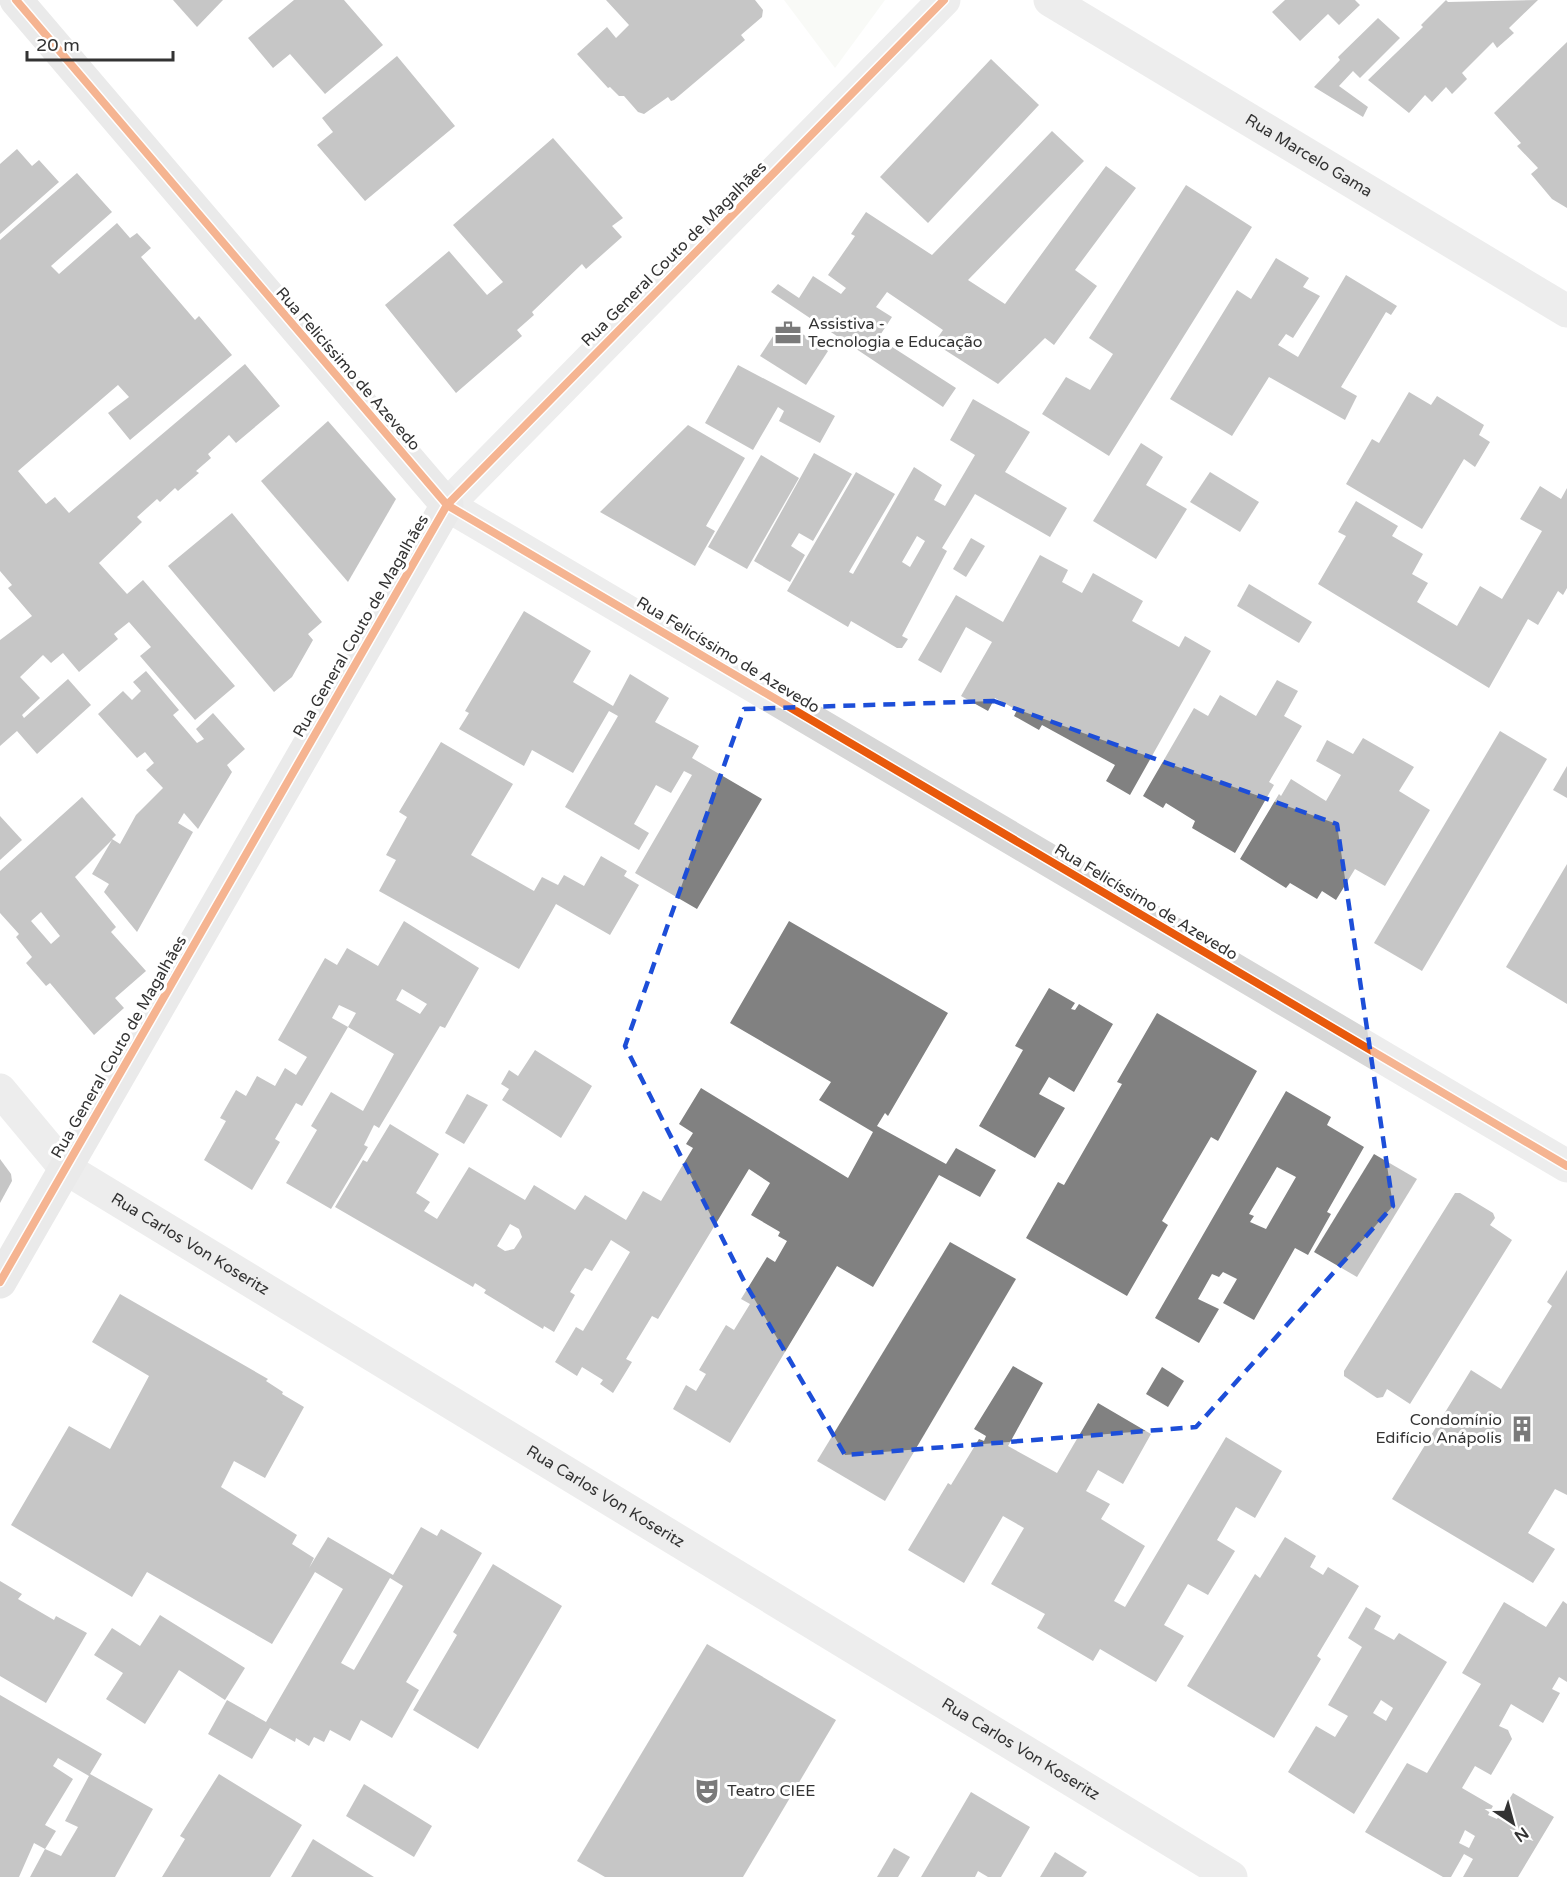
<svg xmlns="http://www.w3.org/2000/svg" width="1567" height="1877" font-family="'Varela Round',sans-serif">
  <rect width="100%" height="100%" fill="#fff"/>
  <path fill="#f1f4ed" d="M784,0h101l-50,68z"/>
  <g fill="#818181" fill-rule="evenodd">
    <path d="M173,0h50l-26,27z"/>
    <path d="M294,0h50l39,45 -58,49 -35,-40 -17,14 -25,-30z"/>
    <path d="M606,0h149l8,10 -1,7 -21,18 4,5 -71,60 -3,1 -3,-4 -24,17 -6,-2 -14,-16h-5l-9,-9 -2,1 -31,-34 30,-27 9,11 13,-13z"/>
    <path d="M1285,0h70l5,5 -21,20 -11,-11 -28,27 -28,-29z"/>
    <path d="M1446,0l2,2 90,-2 -29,28 5,5 -17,15 -4,-6 -31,31 5,6 -15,15 -6,-7 -14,15 -7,-7 -16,18 -41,-33 55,-53 -2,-2z"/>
    <path d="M1378,18l22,20 -40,40 -7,-7 -14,15 29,21 -5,10 -49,-30 26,-27 -2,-3z"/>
    <path d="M1567,42v166l-15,-9 -21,-25 7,-6 -21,-22 4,-3 -27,-30z"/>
    <path d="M397,56l58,70 -90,75 -48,-56 16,-13 -11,-14z"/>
    <path d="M991,59l48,46 -111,118 -48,-46z"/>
    <path d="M1052,131l32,30 -116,119 37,24 101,-138 30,22 -61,82 22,16 -43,59 -9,-7 -47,46 -64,-41 9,-13 -56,-38 -11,15 16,10 -19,29 7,6 6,-9 70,45 -13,19 -172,-115 7,-8 21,14 14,-22 28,18 5,-6 -18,-13 27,-39 -4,-2 15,-22 66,43z"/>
    <path d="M553,138l70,80 -11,8 10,11 -36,32 -4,-5 -50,48 2,3 -17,15 5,6 -66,57 -71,-88 64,-54 38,44 16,-13 -50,-57z"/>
    <path d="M17,149l15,17 7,-6 20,22 -59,52v-70z"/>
    <path d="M77,173l35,39 -61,54 8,8 58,-51 13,15 7,-5 14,15 -10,9 54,63 4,-4 33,39 -102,85 -22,-27 21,-16 -11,-12 -100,86 28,33 9,-7 14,16 176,-149 35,42 -44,37 -7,-8 -21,19 3,4 -15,13 3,2 -21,18 -3,-3 -15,14 -3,-3 -20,18 5,5 -43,41 28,31 16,-14 92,106 -40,34 -55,-64 11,-9 -22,-25 -15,12 4,5 -39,33 -16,-19 -12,10 -8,-8 -23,22 20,21 -18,17 2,3 44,-39 23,26 -54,49 -20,-23 -17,15v-106l32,-24 -24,-28 4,-3 -12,-14v-331z"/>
    <path d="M1186,185l66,42 -143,229 -67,-42 24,-37 24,13 23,-36 -24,-16z"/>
    <path d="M1276,258l33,20 -6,9 17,9 -27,42 -7,-4 -8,11 20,12 48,-82 51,31 -6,9 -5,-3 -45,75 16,9 -12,24 -76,-43 -37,59 -62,-37 67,-109 14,9z"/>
    <path d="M783,321l45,30 -22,34 -46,-29z"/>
    <path d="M738,365l97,51 -15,27 -41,-22 5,-10 -6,-4 -25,43 -48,-27z"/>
    <path d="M1409,392l22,13 6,-9 47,29 -5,10 11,7 -15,25 -11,-8 -42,70 -76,-45 26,-45 7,4z"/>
    <path d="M973,399l57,33 -25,40 62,36 -17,29 -75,-43 -33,54 5,3 -45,85 6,3 -6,9h-5l-46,-27 -3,6 -61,-36 69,-119 39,22 -46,78 4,2 61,-107 28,18 -8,15 11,6 30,-51 -25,-15zM917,536l8,5 -15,26 -8,-5z"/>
    <path d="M328,421l68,78 -48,83 -87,-101z"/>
    <path d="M688,425l57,33 -39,68 9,5 -20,35 -95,-54z"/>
    <path d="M1141,443l22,14 -17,28 41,24 -31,50 -63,-38z"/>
    <path d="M814,453l38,21 -39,67 -14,-8 -8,13 14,9 -15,27 -36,-21z"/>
    <path d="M761,455l38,23 -52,91 -39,-22z"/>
    <path d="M1210,472l49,30 -19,30 -50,-30z"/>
    <path d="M1540,486l21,13 6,-11v100l-4,7 -5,-4 -20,34 -10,-6 -39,69 -171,-104 28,-48 -8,-4 18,-31 42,25 -6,10 31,18 -11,20 16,9 -11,19 40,24 23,-40 22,13 40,-68 -22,-12z"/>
    <path d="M232,513l90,109 -14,12 5,6 -21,37 -18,15 -106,-126z"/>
    <path d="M971,538l14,8 -19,31 -13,-8z"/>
    <path d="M1040,555l28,15 -6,12 20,11 11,-20 50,28 -11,20 47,26 6,-11 26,15 -81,144 -24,-14 9,-16 -73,-40 -3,5 -25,-14 3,-6 -22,-12 -7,13 -27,-15 31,-54 -26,-15 -25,46 -23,-13 38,-65 47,27z"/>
    <path d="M1249,584l63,38 -13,21 -62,-37z"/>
    <path d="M524,611l67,40 -18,31 40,24 17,-32 39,24 -14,24 44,24 -7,12 70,41 -65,110 -62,-36 57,-98 -8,-4 -13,22 -15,-8 -22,39 15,9 -10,17 -74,-43 53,-91 -9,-5 -36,62 -41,-23 -8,16 -65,-37 10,-16 -4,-2z"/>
    <path d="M146,671l33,39 -6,5 24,28 7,-4 -8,-10 17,-16 32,36 -18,16 5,7 -34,57 -14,-16 -6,10 15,9 -56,100 -33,-40 5,-8 -17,-10 20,-34 -37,37 41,50 -5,5 35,39 -31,27 9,10 -30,27 -44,-52 -4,3 -20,-23 6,-6 -16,-20 3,-3 -19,-21v-42l82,-74 34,38 -4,4 8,5 16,-29 27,-27 -17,-18 8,-7 -9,-11 -8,6 -39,-44 25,-23 9,9 9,-9 -8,-9zM41,912l19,24 -9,8 -20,-23z"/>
    <path d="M1277,680l21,11 -14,25 18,10 -33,56 5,3 -39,68 -43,-25 3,-7 -29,-18 -3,5 -20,-12 51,-88 14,8 12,-21 36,21z"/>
    <path d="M1500,731l47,28 -125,212 -48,-28z"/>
    <path d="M1363,738l51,29 -15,24 31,19 -45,76 -30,-17 -19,31 -14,-9 -5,8 -27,-16 -4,5 -46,-29 39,-65 2,2 10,-17 35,22 15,-26 -25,-14 11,-21 26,14z"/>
    <path d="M441,742l72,42 -42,71 63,36 8,-14 16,8 6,-10 20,11 17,-30 26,15 -3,5 15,9 -29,50 -54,-31 -37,65 -140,-78 17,-31 -10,-5 21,-38 -8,-5z"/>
    <path d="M1567,766v32l-14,-8z"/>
    <path d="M0,816l22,24 -22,20z"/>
    <path d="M1567,864v140l-61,-37z"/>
    <path d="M404,921l75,47 -34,60 -5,-2 -61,102 -5,-3 -10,20 4,2 -37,62 -45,-26 31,-53 -6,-4 20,-34 32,19 31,-57 -46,-27 8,-14 -17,-8 -7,13 16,9 -46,79 -6,-3 -21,36 5,3 -28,48 -48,-30 22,-39 -6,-3 16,-28 10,6 11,-20 18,10 10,-18 11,7 11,-18 -29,-17 47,-82 12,7 10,-17 31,18zM402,989l25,15 -7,10 -24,-14z"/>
    <path d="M789,921l159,92 -60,103 -3,-3 -8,13 69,38 10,-16 40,22 -16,27 -41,-22 -66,112 -36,-21 -107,177 -57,-34 13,-24 10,6 10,-17 -7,-4 27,-45 8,5 16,-26 -9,-5 26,-42 8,5 12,-21 -9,-5 2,-4 -29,-17 19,-32 -21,-14 -91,150 -6,-3 -26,43 6,3 -19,31 -13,-9 3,-4 -21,-13 -5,9 -22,-14 21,-35 7,4 47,-79 -19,-12 -19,31 -7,-3 -3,4 -12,20 5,3 -21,37 -10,-6 -1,3 -59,-36 2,-3 -11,-7 -2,4 -138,-80 28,-47 4,2 23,-38 49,30 -23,39 14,9 -6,9 13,8 32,-52 56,33 9,-15 41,25 10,-15 41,25 17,-29 18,10 32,-53 -7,-4 7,-11 -14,-9 22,-36 147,90 25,-46 -54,-32 12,-18 -101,-59zM510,1224l9,5 3,8 -8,12 -9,2 -8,-5z"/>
    <path d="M1049,988l26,15 -4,6 4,1 4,-6 34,20 -39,68 -25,-15 -10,17 26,14 -30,50 -56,-32 44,-76 -8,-4z"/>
    <path d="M1157,1013l100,58 -39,70 -7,-4 -49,84 6,4 -41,71 -101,-58 32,-56 6,3 58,-101 -5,-2z"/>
    <path d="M535,1050l57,36 -31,52 -59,-38 7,-11 -8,-5 8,-14 9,6z"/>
    <path d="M1286,1091l45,26 -4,8 37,22 -37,65 4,2 -23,41 -13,-7 -41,72 -31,-17 14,-24 -14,-7 -4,5 -7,-3 -14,25 21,10 -20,34 -44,-25zM1277,1167l19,10 -30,52 -16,-7 4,-6 -5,-2z"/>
    <path d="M467,1094l21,11 -24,39 -19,-11z"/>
    <path d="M1374,1154l43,25 -60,98 -43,-25z"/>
    <path d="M0,1159l11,15 1,7 -12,22z"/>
    <path d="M1455,1193h5l33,20 2,5 -5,7 22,15 -102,164 -23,-15 -4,8 -6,1 -33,-22v-5z"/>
    <path d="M950,1242l66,37 -131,222 -68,-40z"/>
    <path d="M1567,1270v225l-12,-6 -27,44 27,16 -22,34 -141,-84 79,-129 30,19 51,-83 -5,-4z"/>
    <path d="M120,1294l148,85 -2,2 17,11 -1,2 22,13 -39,71 -31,-17 -13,26 76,48 -5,9 22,14 -5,10 19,-31 65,38 28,-48 16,9 4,-7 41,24 -76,129 13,8 -27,48 -31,-18 -11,21 -20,-11 -6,12 -10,-5 -5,9 -13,-8 -1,4 -25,-14 -18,31 -44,-25 19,-34 39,22 77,-133 -28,-17 -43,72 -125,-72 -15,25 -121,-72 58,-99 41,23 39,-73 -57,-34zM390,1578l13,8 -49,84 -13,-7z"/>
    <path d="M1013,1366l30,17 -35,63 49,27 41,-70 53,31 -28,50 -25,-14 -12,21 24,13 -9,15 44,27 -31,55 11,6 101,-170 56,34 -27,47 -19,-11 -19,33 18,11 -27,44 -20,-11 -24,41 20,11 -28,46 -56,-33 -7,12 -56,-33 8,-14 -54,-30 33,-56 -21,-12 -39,67 -56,-33 40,-67 3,2 28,-46 5,2 2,-5 -12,-7z"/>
    <path d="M1162,1367l22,14 -16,26 -22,-13z"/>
    <path d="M1285,1537l31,19 -6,11 13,8 5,-8 31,19 -42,70 4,3 -47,79 -87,-52 68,-112 5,4z"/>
    <path d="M493,1564l69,42 -84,143 -65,-39 44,-75 -4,-3z"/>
    <path d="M0,1581l22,13 -4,5 36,21 2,-4 31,17 -41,70 -46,-27z"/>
    <path d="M1563,1601l4,3v78l-8,-5 -7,12 8,4 -17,30 -32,-19 -12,22 9,4 4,9 -21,36 -16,-9 -13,22 31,18 -5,9 9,4 16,-26 41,24 -36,60h-55l10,-18 -9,-5 -13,23h-8l-78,-45 42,-69 20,10 54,-89 -19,-11 42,-71 42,25zM1465,1830l10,6 -6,12 -10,-5z"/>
    <path d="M1366,1607l15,9 -7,13 20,11 5,-7 48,29 -93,152 -66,-42 28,-46 19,11 13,-21 -20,-11 34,-58 -14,-9zM1381,1700l12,8 -7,13 -13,-8z"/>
    <path d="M160,1615l85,53 -20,32 -46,-30 -34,54 -39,-25 17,-26 -29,-18 18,-27 28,18z"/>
    <path d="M707,1644l129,76 -93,157h-138l-28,-16z"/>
    <path d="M0,1695l102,59 -12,20 63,35 -38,68h-85l15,-28 -11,-6 -15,34h-19zM58,1758l31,18 -24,45 13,6 -17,29 -16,-7 11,-18 -11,-6 28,-46 -20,-13z"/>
    <path d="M219,1774l83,51 -32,52h-108l23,-38 -5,-3z"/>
    <path d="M364,1784l68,42 -18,31 -68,-41z"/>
    <path d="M971,1792l59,35 -29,50h-13l-10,-6 -3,6h-54z"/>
    <path d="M313,1839l61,38h-83z"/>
    <path d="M894,1848l16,9 -12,20h-21z"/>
    <path d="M1055,1852l32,20 -4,5h-43z"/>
  </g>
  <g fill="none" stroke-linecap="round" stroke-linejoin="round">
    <g stroke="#d7d7d7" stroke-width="33">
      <path d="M944,0l-497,505 1120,661"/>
      <path id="s1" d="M1050,0l517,311"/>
      <path id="s2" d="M0,1090l65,78 1166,709"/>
    </g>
    <path stroke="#d0d0d0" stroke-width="33" d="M0,1282l447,-777 -431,-505"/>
    <g stroke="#fff" stroke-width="11">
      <g id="cycleway">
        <path d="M16,0l431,505 1120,661"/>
        <path d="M0,1282l447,-777 497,-505"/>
      </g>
    </g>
    <use href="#cycleway" stroke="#e8590c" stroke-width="8"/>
  </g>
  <path d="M0 0H1567V1877H0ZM994,701l343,123 56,382 -197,221 -351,28 -100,-172 -120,-237 119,-337z" fill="#fff" fill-opacity=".55" fill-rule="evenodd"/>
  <path fill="none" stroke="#1d4ed8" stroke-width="4.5" stroke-dasharray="12 8" stroke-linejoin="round" d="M994,701l343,123 56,382 -197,221 -351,28 -100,-172 -120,-237 119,-337z"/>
  <defs>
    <g id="office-bare" transform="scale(2.07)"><path d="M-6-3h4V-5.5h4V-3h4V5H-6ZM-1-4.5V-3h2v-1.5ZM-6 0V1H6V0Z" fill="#7a7a7a" stroke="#fff" stroke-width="2.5" paint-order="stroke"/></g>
    <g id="building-bare" transform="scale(2.07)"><path d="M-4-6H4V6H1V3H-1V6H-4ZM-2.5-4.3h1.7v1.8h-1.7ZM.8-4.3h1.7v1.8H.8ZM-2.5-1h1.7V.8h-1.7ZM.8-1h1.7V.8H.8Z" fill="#7a7a7a" stroke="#fff" stroke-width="2.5" paint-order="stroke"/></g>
    <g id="theatre-bare" transform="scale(2.07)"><path d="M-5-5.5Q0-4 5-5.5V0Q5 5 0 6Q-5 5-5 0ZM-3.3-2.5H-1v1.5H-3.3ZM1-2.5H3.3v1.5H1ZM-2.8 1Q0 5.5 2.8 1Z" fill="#7a7a7a" stroke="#fff" stroke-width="2.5" paint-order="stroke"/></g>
  </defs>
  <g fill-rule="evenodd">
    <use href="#office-bare" x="788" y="333"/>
    <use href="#building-bare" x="1522" y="1429"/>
    <use href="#theatre-bare" x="707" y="1791"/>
  </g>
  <g text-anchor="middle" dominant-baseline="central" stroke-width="6" stroke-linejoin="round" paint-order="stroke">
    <g font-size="16" fill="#333" stroke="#fff">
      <text stroke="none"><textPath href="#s1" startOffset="302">Rua Marcelo Gama</textPath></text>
      <text transform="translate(674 254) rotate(-45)">Rua General Couto de Magalhães</text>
      <text transform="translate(348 369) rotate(49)">Rua Felicíssimo de Azevedo</text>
      <text transform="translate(361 626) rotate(-60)">Rua General Couto de Magalhães</text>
      <text transform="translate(728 655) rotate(31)">Rua Felicíssimo de Azevedo</text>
      <text transform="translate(1146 902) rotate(31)">Rua Felicíssimo de Azevedo</text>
      <text transform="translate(119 1047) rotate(-60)">Rua General Couto de Magalhães</text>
      <text stroke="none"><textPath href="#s2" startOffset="248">Rua Carlos Von Koseritz</textPath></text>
      <text stroke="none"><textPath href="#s2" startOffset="734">Rua Carlos Von Koseritz</textPath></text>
      <text stroke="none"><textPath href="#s2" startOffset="1220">Rua Carlos Von Koseritz</textPath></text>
    </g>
    <g font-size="16" fill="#333" stroke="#fff" text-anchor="start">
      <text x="808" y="324">Assistiva -<tspan x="808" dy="18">Tecnologia e Educação</tspan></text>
      <text x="1502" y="1420" text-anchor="end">Condomínio<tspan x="1502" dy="18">Edifício Anápolis</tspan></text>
      <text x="727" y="1791">Teatro CIEE</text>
    </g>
  </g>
  <g transform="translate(1513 1823) rotate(144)" stroke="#ffffff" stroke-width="4.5" paint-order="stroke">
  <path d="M0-4.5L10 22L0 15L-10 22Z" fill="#333333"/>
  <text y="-9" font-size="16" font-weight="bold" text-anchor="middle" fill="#333333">N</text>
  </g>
  <path d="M27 51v9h146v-9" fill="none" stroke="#333333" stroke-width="3"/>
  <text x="36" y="51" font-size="18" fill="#333333" stroke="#ffffff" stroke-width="4.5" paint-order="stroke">20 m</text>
</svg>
